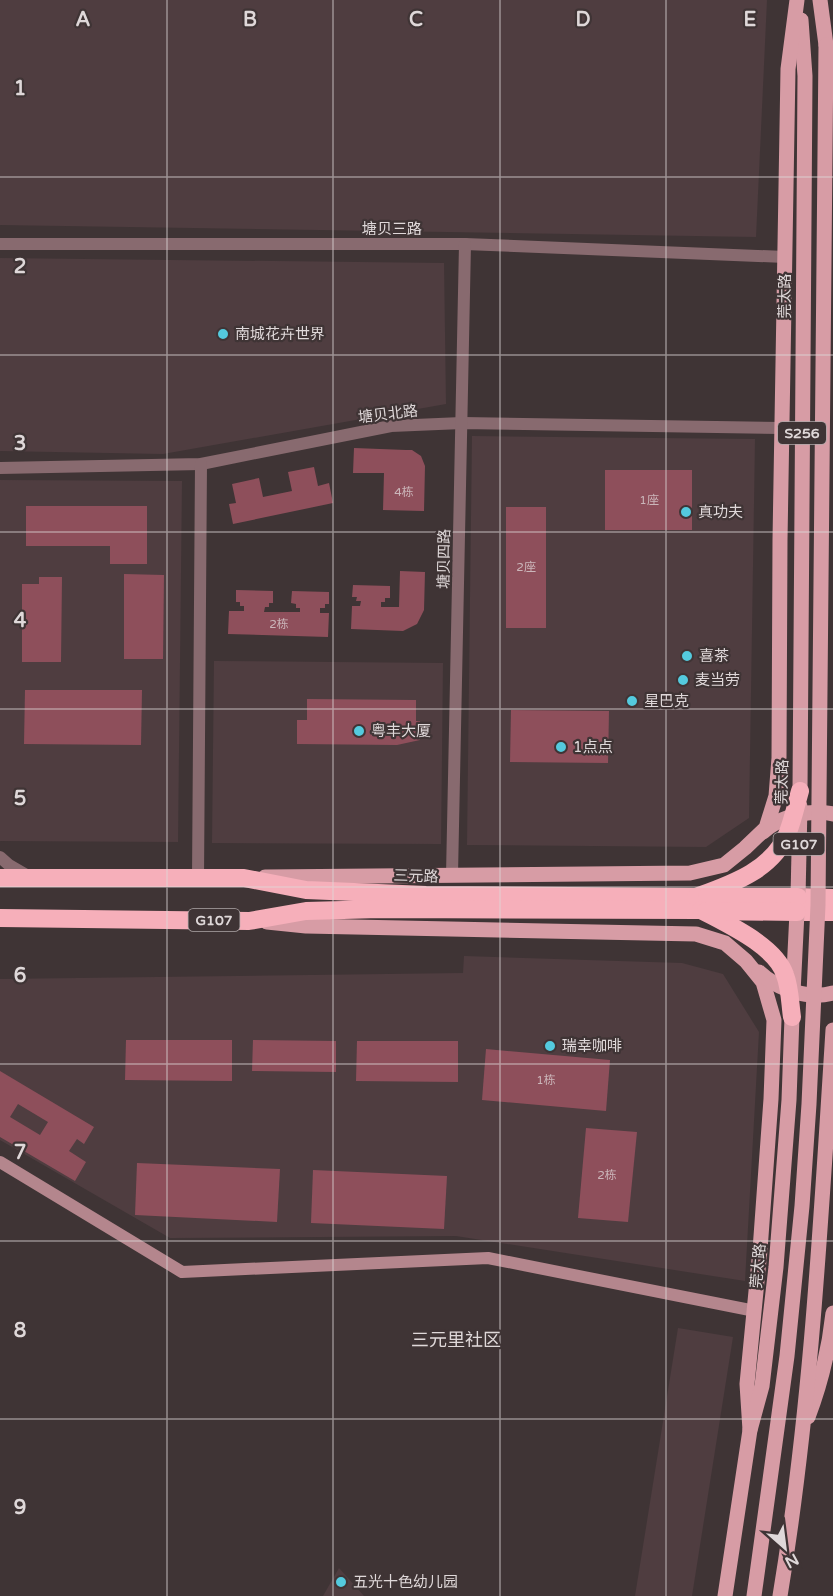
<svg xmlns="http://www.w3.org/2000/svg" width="833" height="1596" font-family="'Varela Round','Noto Sans SC',sans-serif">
  <rect width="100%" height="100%" fill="#3f3435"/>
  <g fill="#4f3d40">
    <path d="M0,0h767l-11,237 -756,-12z"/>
    <path d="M0,258l444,5 2,141 -283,50 -163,-3z"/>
    <path d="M472,436l283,3 -6,379 -43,29 -239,-2z"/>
    <path d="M0,480l182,1 -4,361 -178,-1z"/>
    <path d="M214,661l229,2 -2,181 -229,-1z"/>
    <path d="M464,956l218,7 41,11 36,58 -14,249 -289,-45 -286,2 -170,-98v-161l463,-6z"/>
    <path d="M678,1328l55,9 -41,259h-57z"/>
    <path d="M339,1568l25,28h-41z"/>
  </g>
  <g fill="#8e4f5b" fill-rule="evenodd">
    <path d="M354,448l52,2h6l9,6 4,10 -1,45 -41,-1 1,-37h-31z"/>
    <path d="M314,467l4,19 11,-3 4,20 -100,21 -4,-20 7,-1 -4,-19 27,-6 4,19 29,-6 -4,-19z"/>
    <rect x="605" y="470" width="87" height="60"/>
    <path d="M26,506h121v58h-37v-18h-84z"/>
    <rect x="506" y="507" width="40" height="121"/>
    <path d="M400,571l25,1 -1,38 -7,14 -14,7 -52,-2 1,-23h8l1,-5h-5l1,-4h-5l1,-12 37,1v12h-5v4h-4v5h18z"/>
    <path d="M124,574l40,1 -1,84h-39z"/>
    <path d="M39,577h23l-1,85h-39v-78h17z"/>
    <path d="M236,590l37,1v12h-4v4h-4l-1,5h36v-4h-4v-4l-5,-1 1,-12 37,1v12h-4v4h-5v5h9l-1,24 -100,-3 1,-23h15v-5h-4v-4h-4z"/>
    <path d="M25,690h117l-1,55 -117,-1z"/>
    <path d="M307,699l109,1v21h4v19l-23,5 -100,-1v-24h10z"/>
    <path d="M511,710l98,1 -1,52 -98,-1z"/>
    <path d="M126,1040h106v41l-107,-1z"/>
    <path d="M253,1040l83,1v31l-84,-1z"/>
    <path d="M357,1041h101v41l-102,-1z"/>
    <path d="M486,1049l124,11 -4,51 -124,-11z"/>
    <path d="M0,1071l94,56 -10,17 -7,-5 -8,12 17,11 -11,19 -75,-44zM18,1104l30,18 -8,13 -30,-18z"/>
    <path d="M586,1128l51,4 -9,90 -50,-4z"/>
    <path d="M137,1163l143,6 -3,53 -142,-7z"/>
    <path d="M313,1170l134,6 -3,53 -133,-6z"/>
  </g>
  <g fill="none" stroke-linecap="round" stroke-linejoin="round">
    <g stroke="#886a6f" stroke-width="12">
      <path d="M0,244h465l320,13"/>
      <path d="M0,468l201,-4 190,-38 71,-3 320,5"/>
      <path d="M0,857l9,8 19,11"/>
      <path d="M452,875l13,-631"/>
      <path d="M198,878l3,-414"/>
    </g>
    <path stroke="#b4868d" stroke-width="12" d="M0,1162l182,110 306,-14 267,53"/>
    <g stroke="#d79ca5" stroke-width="15">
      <path d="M820,0l6,45"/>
      <path d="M800,791l5,-715 -4,-56"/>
      <path d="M763,832c17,-16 48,-23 70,-18"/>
      <path d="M265,877l425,-4 34,-8 21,-17 21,-20 10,-32 3,-38 1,-218 8,-471 9,-69"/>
      <path d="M267,922l39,4 390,8 29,9 21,18 17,21 11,38 -3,79 -11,151 -13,134 3,46"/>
      <path d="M759,972c18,17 49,28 74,21"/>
      <path d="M808,1417c13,-34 21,-67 25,-104"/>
      <path d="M725,1596l25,-166 12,-44 14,-119 13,-167 3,-83"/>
      <path d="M780,1596c31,-187 41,-377 53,-566"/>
    </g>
    <g stroke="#f6afba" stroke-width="18">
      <path d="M0,878h244l62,12 120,5 270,2"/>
      <path d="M798,897l35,1"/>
      <path d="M797,912h36"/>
      <path d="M0,918l249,3 57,-10 74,-2 321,1"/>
    </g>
    <g stroke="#d79ca5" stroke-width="15">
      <path d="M798,897l2,-91"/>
      <path d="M793,993l4,-81"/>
      <path d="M754,1596l33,-240 15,-150 7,-102 9,-199 8,-860"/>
    </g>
    <g stroke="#f6afba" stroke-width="18">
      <path d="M696,897c36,-13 77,-27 92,-65 5,-13 8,-27 12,-41"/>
      <path d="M707,897h91"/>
      <path d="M701,910c26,14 75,36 84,65 5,13 5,28 7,42"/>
      <path d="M706,911l91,1"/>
    </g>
  </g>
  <path fill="none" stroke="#dfd8d9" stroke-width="1.5" stroke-opacity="0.55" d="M167,0v1596M333,0v1596M500,0v1596M666,0v1596M0,177h833M0,355h833M0,532h833M0,709h833M0,887h833M0,1064h833M0,1241h833M0,1419h833"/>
  <g fill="#54cade" stroke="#3f3435" stroke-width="2">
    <circle cx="223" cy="334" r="6"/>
    <circle cx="686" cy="512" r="6"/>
    <circle cx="687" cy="656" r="6"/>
    <circle cx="683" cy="680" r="6"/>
    <circle cx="632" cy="701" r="6"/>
    <circle cx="359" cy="731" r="6"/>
    <circle cx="561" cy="747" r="6"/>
    <circle cx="550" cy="1046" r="6"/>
    <circle cx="341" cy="1582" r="6"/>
  </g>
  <g text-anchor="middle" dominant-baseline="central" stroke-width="4.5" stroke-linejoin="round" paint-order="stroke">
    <g font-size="12" fill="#cbb6ba">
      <text x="404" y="492">4栋</text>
      <text x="649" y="500">1座</text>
      <text x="526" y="567">2座</text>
      <text x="279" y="624">2栋</text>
      <text x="546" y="1080">1栋</text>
      <text x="607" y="1175">2栋</text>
    </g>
    <g fill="#3f3435" stroke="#afa7a8" stroke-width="1.5">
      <rect x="778" y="422" width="48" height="22" rx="4.5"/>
      <rect x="773.5" y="833" width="51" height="22" rx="4.5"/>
      <rect x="188.5" y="909" width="51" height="22" rx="4.5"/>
    </g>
    <g font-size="14" font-weight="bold" fill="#dfd8d9">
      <text x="802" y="433">S256</text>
      <text x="799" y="844">G107</text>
      <text x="214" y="920">G107</text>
    </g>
    <g font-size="15" fill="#dfd8d9" stroke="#3f3435">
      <text x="392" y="229">塘贝三路</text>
      <text transform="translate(785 296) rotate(-90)">莞太路</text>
      <text transform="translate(388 414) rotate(-7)">塘贝北路</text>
      <text transform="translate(444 559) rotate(-89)">塘贝四路</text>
      <text transform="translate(782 782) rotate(-89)">莞太路</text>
      <text transform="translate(416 876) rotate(2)">三元路</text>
      <text transform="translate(758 1266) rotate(-85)">莞太路</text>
    </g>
    <g font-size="15" fill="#dfd8d9" stroke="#3f3435" text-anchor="start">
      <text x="235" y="334">南城花卉世界</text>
      <text x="698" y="512">真功夫</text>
      <text x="699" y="656">喜茶</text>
      <text x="695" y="680">麦当劳</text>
      <text x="644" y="701">星巴克</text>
      <text x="371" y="731">粤丰大厦</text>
      <text x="573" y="747">1点点</text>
      <text x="562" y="1046">瑞幸咖啡</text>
      <text x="353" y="1582">五光十色幼儿园</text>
    </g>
    <g font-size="18" fill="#dfd8d9" stroke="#3f3435">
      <text x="456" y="1340">三元里社区</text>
    </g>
  </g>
  <g font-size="20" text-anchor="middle" font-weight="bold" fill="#dfd8d9" stroke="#3f3435" stroke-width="4.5" stroke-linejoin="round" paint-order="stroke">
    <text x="83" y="26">A</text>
    <text x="250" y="26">B</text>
    <text x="416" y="26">C</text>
    <text x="583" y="26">D</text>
    <text x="750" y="26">E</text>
    <text x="20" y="95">1</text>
    <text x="20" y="273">2</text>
    <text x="20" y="450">3</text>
    <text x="20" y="627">4</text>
    <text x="20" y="805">5</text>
    <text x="20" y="982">6</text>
    <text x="20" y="1159">7</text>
    <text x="20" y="1337">8</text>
    <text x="20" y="1514">9</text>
  </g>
  <g transform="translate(785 1548) rotate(152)" stroke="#3f3435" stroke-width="4.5" paint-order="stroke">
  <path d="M0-4.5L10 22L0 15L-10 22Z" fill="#dfd8d9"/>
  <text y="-9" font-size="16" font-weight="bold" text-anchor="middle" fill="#dfd8d9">N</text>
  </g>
</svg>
